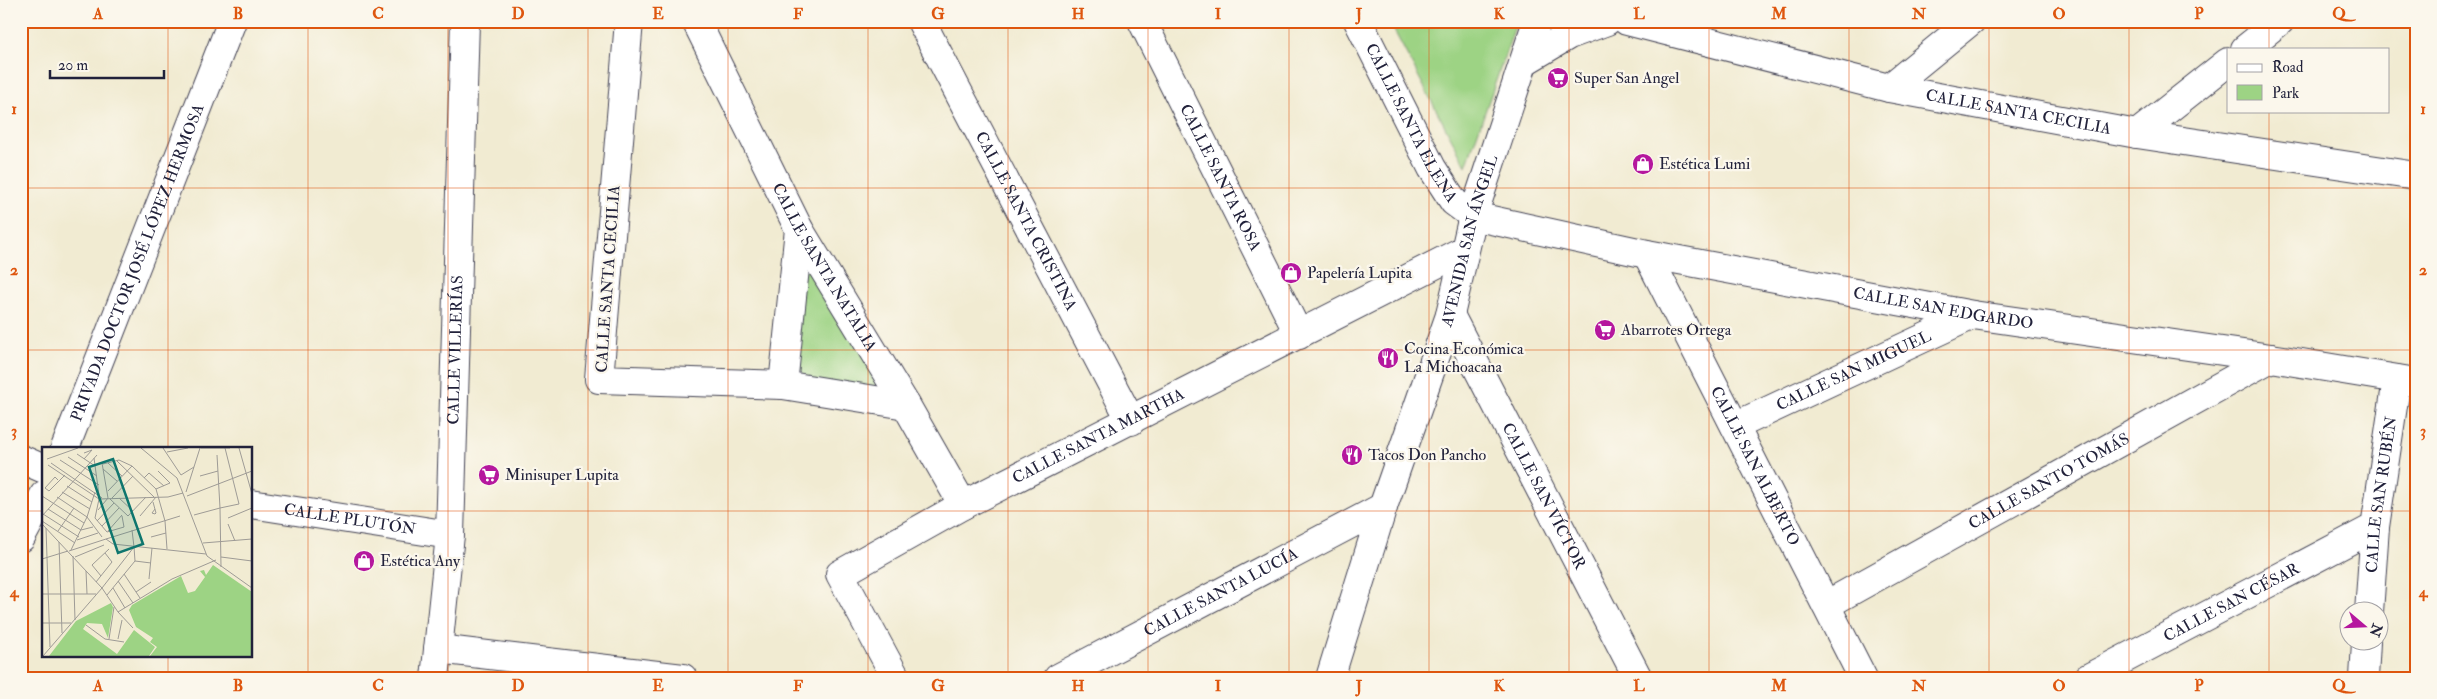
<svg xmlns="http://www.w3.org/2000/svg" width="2437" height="699" font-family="'IM FELL Double Pica',serif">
  <rect width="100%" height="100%" fill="#fbf7ec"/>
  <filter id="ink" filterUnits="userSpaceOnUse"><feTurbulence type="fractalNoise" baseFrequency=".02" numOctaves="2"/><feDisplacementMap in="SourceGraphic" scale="10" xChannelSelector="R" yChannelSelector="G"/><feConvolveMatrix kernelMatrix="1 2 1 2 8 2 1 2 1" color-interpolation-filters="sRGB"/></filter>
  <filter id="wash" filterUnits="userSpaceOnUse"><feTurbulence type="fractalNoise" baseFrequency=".0096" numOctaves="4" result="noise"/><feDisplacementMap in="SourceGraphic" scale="20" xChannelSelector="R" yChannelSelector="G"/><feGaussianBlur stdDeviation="1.12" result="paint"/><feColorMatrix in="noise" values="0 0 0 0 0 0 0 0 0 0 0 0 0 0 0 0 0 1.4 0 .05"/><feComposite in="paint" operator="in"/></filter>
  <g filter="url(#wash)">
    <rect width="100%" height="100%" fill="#f1ebd2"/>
    <g fill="#9dd384" stroke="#607a60">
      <path d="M1389,21h128l-51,145z"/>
      <path d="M802,253l93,144 -106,-19z"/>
    </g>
  </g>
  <g filter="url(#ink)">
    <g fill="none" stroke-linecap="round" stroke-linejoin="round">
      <g stroke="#414052" stroke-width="30">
        <g id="street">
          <path d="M629,21l-30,358 184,6 123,20"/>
          <path id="s1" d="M696,21l103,208 107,176 57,100"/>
          <path id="s2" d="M921,21l210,400"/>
          <path id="s3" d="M1142,21l157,314"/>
          <path id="s4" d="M1358,21l74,147 22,34 19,14 174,38 326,61 298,43 145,24"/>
          <path id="s5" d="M1627,21l262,67 248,46 279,42"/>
          <path d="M2245,49l35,-28"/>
          <path d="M1889,88l82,-67"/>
          <path d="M2137,134l91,-72"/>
          <path id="s6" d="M1647,254l216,424"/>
          <path id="s7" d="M1450,315l188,363"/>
          <path d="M783,385l16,-156"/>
          <path id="s8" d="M1735,426l238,-111"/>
          <path id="s9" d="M1826,605l445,-247"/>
          <path id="s10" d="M2369,612l6,-85 22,-148"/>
          <path d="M438,649l245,29"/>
          <path id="s11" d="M896,678l-56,-104 123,-69 501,-255"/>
          <path id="s12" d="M1058,678l325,-171"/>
          <path id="s13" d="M2088,678l287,-151"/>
          <path d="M2364,678l2,-36"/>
        </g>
      </g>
      <g stroke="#414052" stroke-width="30">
        <g id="secondary">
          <path d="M1525,61l44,-26 38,-14"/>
          <path id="s14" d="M65,448l167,-427"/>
          <path d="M21,459l23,10"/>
          <path id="s15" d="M251,504l199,31"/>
          <path d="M21,538l23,-43"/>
          <path id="s16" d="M435,678l15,-143 15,-514"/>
          <path id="s17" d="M1330,678l53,-171 67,-192 23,-99 64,-195"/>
        </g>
      </g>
      <use href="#street" stroke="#fff" stroke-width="28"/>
      <use href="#secondary" stroke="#fff" stroke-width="28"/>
    </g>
  </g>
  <path fill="none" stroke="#de560e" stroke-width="1" stroke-opacity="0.55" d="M168,21v427M308,21v657M448,21v657M588,21v657M728,21v657M868,21v657M1008,21v657M1148,21v657M1289,21v657M1429,21v657M1569,21v657M1709,21v657M1849,21v657M1989,21v657M2129,21v657M2269,21v28M2269,111v567M21,188h2395M21,350h2395M21,511h23M251,511h2165M168,655v23"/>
  <defs>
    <g id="supermarket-disc" transform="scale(1.125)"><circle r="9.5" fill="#b5179e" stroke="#fbf7ec"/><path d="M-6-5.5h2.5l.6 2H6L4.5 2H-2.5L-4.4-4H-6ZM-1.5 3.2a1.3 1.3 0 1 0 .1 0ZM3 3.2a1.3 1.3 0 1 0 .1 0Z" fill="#fff"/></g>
    <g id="shop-disc" transform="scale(1.125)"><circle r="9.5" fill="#b5179e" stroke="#fbf7ec"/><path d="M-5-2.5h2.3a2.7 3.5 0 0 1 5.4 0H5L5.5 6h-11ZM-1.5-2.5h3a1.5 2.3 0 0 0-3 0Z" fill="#fff"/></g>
    <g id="restaurant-disc" transform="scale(1.125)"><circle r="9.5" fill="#b5179e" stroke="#fbf7ec"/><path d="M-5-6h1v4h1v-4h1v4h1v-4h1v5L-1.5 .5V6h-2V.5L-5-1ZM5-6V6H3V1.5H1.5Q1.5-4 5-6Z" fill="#fff"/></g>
  </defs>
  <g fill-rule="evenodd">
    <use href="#supermarket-disc" x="1558" y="78"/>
    <use href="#shop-disc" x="1643" y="164"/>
    <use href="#shop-disc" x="1291" y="273"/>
    <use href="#supermarket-disc" x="1605" y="330"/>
    <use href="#restaurant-disc" x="1388" y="358"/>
    <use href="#restaurant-disc" x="1352" y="455"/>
    <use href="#supermarket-disc" x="489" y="475"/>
    <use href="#shop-disc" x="364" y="561"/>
  </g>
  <g text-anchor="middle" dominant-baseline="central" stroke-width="4.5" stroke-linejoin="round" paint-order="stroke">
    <g font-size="16" fill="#22223b" stroke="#fbf7ec" text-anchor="start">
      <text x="1574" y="78">Super San Angel</text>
      <text x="1659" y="164">Estética Lumi</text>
      <text x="1307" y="273">Papelería Lupita</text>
      <text x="1621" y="330">Abarrotes Ortega</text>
      <text x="1404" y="349">Cocina Económica<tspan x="1404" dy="18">La Michoacana</tspan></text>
      <text x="1368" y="455">Tacos Don Pancho</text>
      <text x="505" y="475">Minisuper Lupita</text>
      <text x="380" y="561">Estética Any</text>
    </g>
    <g font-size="16" fill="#22223b" stroke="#fbf7ec">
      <text stroke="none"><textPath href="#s5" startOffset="402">CALLE SANTA CECILIA</textPath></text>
      <text stroke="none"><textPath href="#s4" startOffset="115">CALLE SANTA ELENA</textPath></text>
      <text stroke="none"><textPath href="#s3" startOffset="175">CALLE SANTA ROSA</textPath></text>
      <text stroke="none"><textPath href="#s2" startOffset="226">CALLE SANTA CRISTINA</textPath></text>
      <text stroke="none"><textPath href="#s17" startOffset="459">AVENIDA SAN ÁNGEL</textPath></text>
      <text stroke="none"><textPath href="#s14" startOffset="199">PRIVADA DOCTOR JOSÉ LÓPEZ HERMOSA</textPath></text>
      <text stroke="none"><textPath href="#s1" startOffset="278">CALLE SANTA NATALIA</textPath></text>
      <text transform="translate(608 279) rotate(-86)">CALLE SANTA CECILIA</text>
      <text stroke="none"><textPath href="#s4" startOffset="708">CALLE SAN EDGARDO</textPath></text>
      <text stroke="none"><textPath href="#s16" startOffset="329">CALLE VILLERÍAS</textPath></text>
      <text stroke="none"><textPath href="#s8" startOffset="131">CALLE SAN MIGUEL</textPath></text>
      <text stroke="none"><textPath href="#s11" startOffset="411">CALLE SANTA MARTHA</textPath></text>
      <text stroke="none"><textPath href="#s6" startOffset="238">CALLE SAN ALBERTO</textPath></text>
      <text stroke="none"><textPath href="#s9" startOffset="255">CALLE SANTO TOMÁS</textPath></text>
      <text stroke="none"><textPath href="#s10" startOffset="118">CALLE SAN RUBÉN</textPath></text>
      <text stroke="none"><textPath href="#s7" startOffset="204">CALLE SAN VÍCTOR</textPath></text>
      <text stroke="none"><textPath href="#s15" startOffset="100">CALLE PLUTÓN</textPath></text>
      <text stroke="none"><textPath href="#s12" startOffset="184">CALLE SANTA LUCÍA</textPath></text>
      <text stroke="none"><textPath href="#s13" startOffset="162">CALLE SAN CÉSAR</textPath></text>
    </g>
  </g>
  <g transform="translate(42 447)">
    <rect width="210" height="210" fill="#f1ebd2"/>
    <path d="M171,118l39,27v64h-102l7,-9 -7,-5 3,-4 -17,-11 -7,-17 3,-5 49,-29 7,17 7,-2 10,-14 -5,-6 4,-1 2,5zM69,156l2,4 -5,31 -6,-14 -15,-1 -4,6 34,25 17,-24 21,17 -6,9h-100l27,-35z" fill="#9dd384"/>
    <path fill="none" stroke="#9e9b96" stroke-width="1" d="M99,1l36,30 30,78 45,32M121,1l18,27M159,1h29M197,1l13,46M125,5l21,-4M35,7l18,12M26,10l29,19M52,11l5,37M5,12l31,-11M42,12l8,-9 -8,3M18,13l39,25M75,14l37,36M9,16l51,35M66,16l14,13M61,17l16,-4 13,6 24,23 9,32 2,28M6,18l51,34 69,-2 15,-4M61,22l14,12M139,28l13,-8M158,29l18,-5M102,31l5,-5 15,13M16,33l-3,-3 -10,11 4,3 16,-16M25,39l25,16M114,42l14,-6 -12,-12M66,44l24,-25M20,45l28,17M144,45l14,-44M0,49l42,27M145,49l65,-25M15,50l30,20 15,20M70,51l21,-22M77,51l14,13M57,52l-4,19 12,14 17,-5 -2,-11M68,52l18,17 18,-19M111,55l3,11 -1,1 -3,-1 3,-4M6,62l33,21 12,-3M56,63l10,-12 -6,-35M1,67l36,23M152,68l26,-7 -3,-53M0,69l55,-61M98,69l16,-19M186,71l24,-10M0,74l33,22M55,74l17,-18M0,77l60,64 16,24 54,-33 44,-19M186,77l7,17M60,79l17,-18M4,81l4,119M16,84l16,-23M66,84l14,-16M109,90l15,-4M64,92l74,-23M35,93l21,-7M17,95l3,91M161,96l49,-4M29,103l16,-33 8,-25M27,104l37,-12 7,5 93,10M31,109l2,64M33,110l29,-12M179,110l31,4M0,112l26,-8M93,114l16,2M179,120l-1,-59 19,-4 -14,-56M44,124l1,23M82,127l16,24M59,129l-9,-11 17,-16M107,132l3,-31M76,134l15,22M54,135l16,-20 -7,-9M60,141l32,-41 -2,-17M71,141l12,20M94,145l15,-10M0,147h54M65,148l28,-34 -1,-14M76,165l15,16M0,176h29M44,178l19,14 19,3M67,192l5,-32M76,192l4,-19M1,209l59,-68"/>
    <path fill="#0f766e" fill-opacity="0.15" stroke="#0f766e" stroke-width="2.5" d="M71,12l30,85 -25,9 -29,-86z"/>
    <rect width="210" height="210" fill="none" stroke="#22223b" stroke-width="2.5"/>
  </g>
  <rect width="2437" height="699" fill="none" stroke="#fbf7ec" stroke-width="55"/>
  <rect x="2227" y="48" width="162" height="65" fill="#fbf7ec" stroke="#a4a2a5"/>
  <rect x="2237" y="64" width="25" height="8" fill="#ffffff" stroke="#a4a2a5"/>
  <text x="2272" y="72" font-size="15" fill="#22223b">Road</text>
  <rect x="2237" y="85" width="25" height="15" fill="#9dd384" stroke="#a4a2a5"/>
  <text x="2272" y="98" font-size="15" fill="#22223b">Park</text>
  <g transform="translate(2364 626) rotate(109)"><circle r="24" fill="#fbf7ec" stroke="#a4a2a5"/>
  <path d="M0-4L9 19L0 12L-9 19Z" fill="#b5179e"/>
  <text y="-8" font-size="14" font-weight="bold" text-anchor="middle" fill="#22223b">N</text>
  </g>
  <path d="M50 70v8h114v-8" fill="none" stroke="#22223b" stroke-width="2.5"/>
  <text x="58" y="70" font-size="15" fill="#22223b" stroke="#fbf7ec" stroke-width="4" paint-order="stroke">20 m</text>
  <rect x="28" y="28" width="2382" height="644" fill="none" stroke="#de560e" stroke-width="2"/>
  <g font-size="16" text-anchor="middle" font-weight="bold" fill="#de560e">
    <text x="98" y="19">A</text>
    <text x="238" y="19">B</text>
    <text x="378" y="19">C</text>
    <text x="518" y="19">D</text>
    <text x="658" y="19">E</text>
    <text x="798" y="19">F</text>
    <text x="938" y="19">G</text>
    <text x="1078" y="19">H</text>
    <text x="1218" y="19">I</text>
    <text x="1359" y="19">J</text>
    <text x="1499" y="19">K</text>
    <text x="1639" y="19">L</text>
    <text x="1779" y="19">M</text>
    <text x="1919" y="19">N</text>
    <text x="2059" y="19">O</text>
    <text x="2199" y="19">P</text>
    <text x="2339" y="19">Q</text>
    <text x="14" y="114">1</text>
    <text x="2423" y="114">1</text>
    <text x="14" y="275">2</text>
    <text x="2423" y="275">2</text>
    <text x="14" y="436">3</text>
    <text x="2423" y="436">3</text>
    <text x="14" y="597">4</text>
    <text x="2423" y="597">4</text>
    <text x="98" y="691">A</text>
    <text x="238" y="691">B</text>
    <text x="378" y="691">C</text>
    <text x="518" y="691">D</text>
    <text x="658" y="691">E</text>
    <text x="798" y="691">F</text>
    <text x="938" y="691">G</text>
    <text x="1078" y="691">H</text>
    <text x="1218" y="691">I</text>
    <text x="1359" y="691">J</text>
    <text x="1499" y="691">K</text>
    <text x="1639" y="691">L</text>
    <text x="1779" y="691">M</text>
    <text x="1919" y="691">N</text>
    <text x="2059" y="691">O</text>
    <text x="2199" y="691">P</text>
    <text x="2339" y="691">Q</text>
  </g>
</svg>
